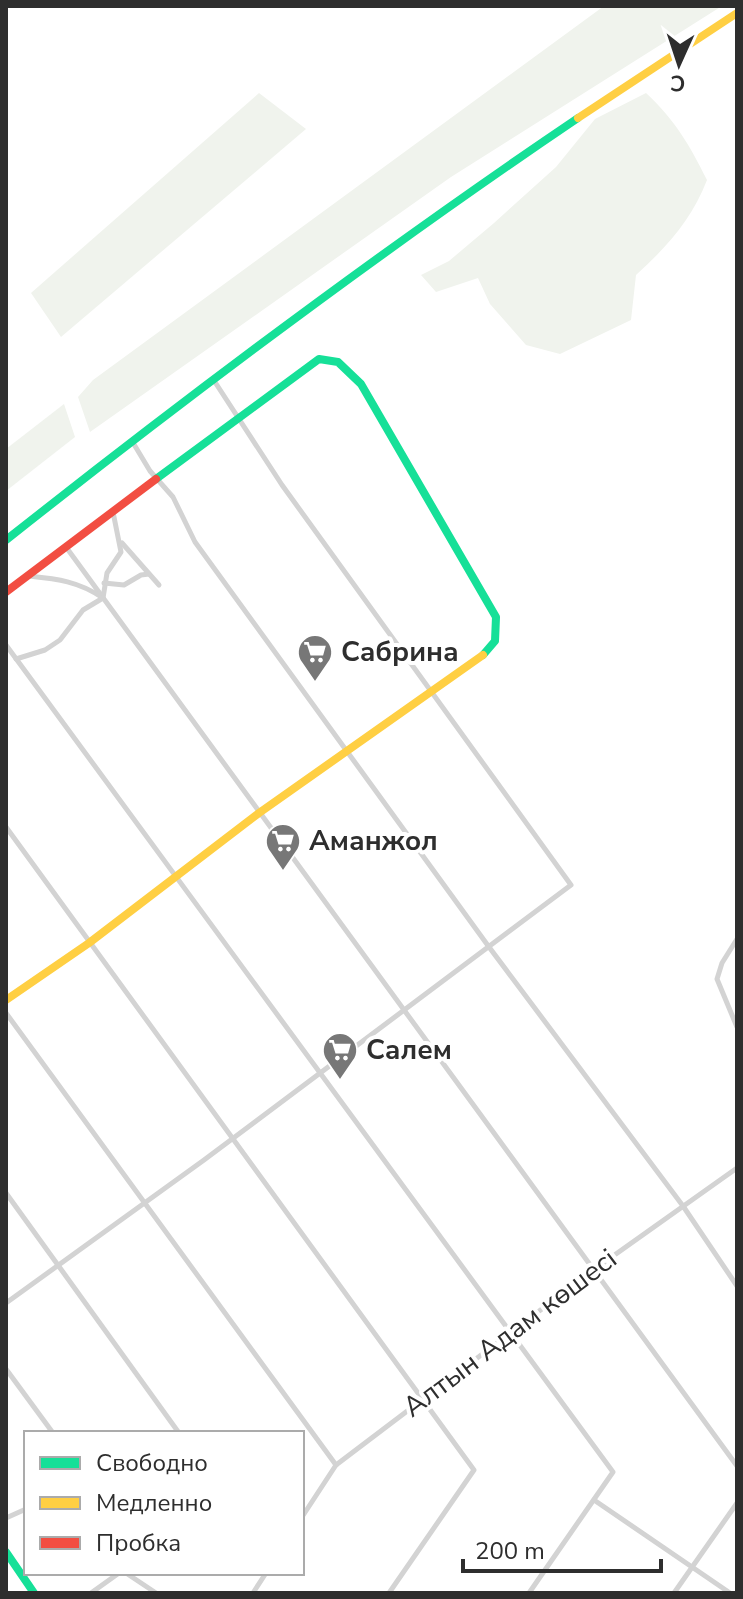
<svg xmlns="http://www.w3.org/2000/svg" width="743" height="1599" font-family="'Nunito Sans',sans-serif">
  <rect width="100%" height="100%" fill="#fff"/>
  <g fill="#f0f3ed">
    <path d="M604,6h118l-271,171 -361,255 -12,-35 15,-17z"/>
    <path d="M259,93l47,36 -245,208 -30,-44z"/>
    <path d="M646,93c29,27 43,51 61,87 -15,39 -40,67 -71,95l-5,45 -71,34 -34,-9 -36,-41 -12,-26 -42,14 -15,-17 28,-14 45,-38 62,-56 39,-48z"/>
    <path d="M64,404l11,33 -69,54v-42z"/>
  </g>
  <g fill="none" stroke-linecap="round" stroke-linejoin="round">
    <g stroke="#d3d3d3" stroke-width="5">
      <path d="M132,441l18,30 23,26 22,45 294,405 194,259 54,80"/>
      <path d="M122,543l37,42"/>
      <path d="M66,547l671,919"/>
      <path d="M28,576c29,3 50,5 75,22l4,-25 14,-21 -8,-40"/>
      <path d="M104,583l20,2 17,-10 8,-1"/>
      <path d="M6,645l607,827 -84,121"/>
      <path d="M16,659l29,-9 15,-10 23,-30 20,-12"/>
      <path d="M6,827l468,643 -85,123"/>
      <path d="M737,939l-15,24 -5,16 20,48"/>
      <path d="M6,1013l330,452"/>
      <path d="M6,1193l173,240"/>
      <path d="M6,1303l198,-143 367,-275 -289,-400 -69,-106"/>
      <path d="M6,1369l47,64"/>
      <path d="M594,1500l136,93"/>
      <path d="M302,1517l34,-52 256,-194 145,-103"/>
      <path d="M6,1518l20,-9"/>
      <path d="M126,1573l30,20"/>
      <path d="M91,1593l28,-20"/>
      <path d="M253,1593l13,-20"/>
      <path d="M674,1593l63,-90"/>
    </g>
    <g stroke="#16e098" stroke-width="8">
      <path d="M156,479l163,-120 19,3 23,22 135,233 -1,24 -12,14"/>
      <path d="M6,540c186,-147 375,-289 572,-422"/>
      <path d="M6,1552l28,41"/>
    </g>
    <g stroke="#ffcf43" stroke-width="8">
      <path d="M578,118l159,-105"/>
      <path d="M6,1000l83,-57 170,-130 224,-158"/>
    </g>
    <path stroke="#f24e42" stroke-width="8" d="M6,592l150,-113"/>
  </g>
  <defs>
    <g id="supermarket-pin" transform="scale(1.8)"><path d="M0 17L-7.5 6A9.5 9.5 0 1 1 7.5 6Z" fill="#777" stroke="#fff"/><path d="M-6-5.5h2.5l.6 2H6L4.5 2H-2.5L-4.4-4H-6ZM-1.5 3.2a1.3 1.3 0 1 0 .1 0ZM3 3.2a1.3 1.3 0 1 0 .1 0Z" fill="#fff"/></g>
  </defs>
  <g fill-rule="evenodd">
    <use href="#supermarket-pin" x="315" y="652"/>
    <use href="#supermarket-pin" x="283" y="841"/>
    <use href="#supermarket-pin" x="340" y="1050"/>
  </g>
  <g text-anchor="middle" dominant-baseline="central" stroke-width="8" stroke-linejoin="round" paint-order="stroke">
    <g font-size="28" font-weight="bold" fill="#2e2e2e" stroke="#fff" text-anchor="start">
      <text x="341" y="652">Сабрина</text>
      <text x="309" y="841">Аманжол</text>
      <text x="366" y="1050">Салем</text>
    </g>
    <g font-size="28" fill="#2e2e2e" stroke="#fff">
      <text transform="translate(510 1333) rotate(-37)">Алтын Адам көшесі</text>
    </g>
  </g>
  <rect width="743" height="1599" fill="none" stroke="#2e2e2e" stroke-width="16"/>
  <rect x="24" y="1431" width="280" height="144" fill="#ffffff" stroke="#ababab" stroke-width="2"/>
  <rect x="40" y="1457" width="40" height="12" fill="#16e098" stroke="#ababab" stroke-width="2"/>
  <text x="96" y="1471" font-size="24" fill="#2e2e2e">Свободно</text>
  <rect x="40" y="1497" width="40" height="12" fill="#ffcf43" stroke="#ababab" stroke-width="2"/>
  <text x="96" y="1511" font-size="24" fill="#2e2e2e">Медленно</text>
  <rect x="40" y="1537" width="40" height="12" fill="#f24e42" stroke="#ababab" stroke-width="2"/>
  <text x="96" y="1551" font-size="24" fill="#2e2e2e">Пробка</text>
  <g transform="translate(679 64) rotate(183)" stroke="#ffffff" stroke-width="6" paint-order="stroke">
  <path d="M0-6L14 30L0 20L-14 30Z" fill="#2e2e2e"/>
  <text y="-12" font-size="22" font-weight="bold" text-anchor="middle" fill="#2e2e2e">С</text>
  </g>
  <path d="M463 1559v12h198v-12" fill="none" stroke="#2e2e2e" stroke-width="4"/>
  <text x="475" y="1559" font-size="24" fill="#2e2e2e" stroke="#ffffff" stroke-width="6" paint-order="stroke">200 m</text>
</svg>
